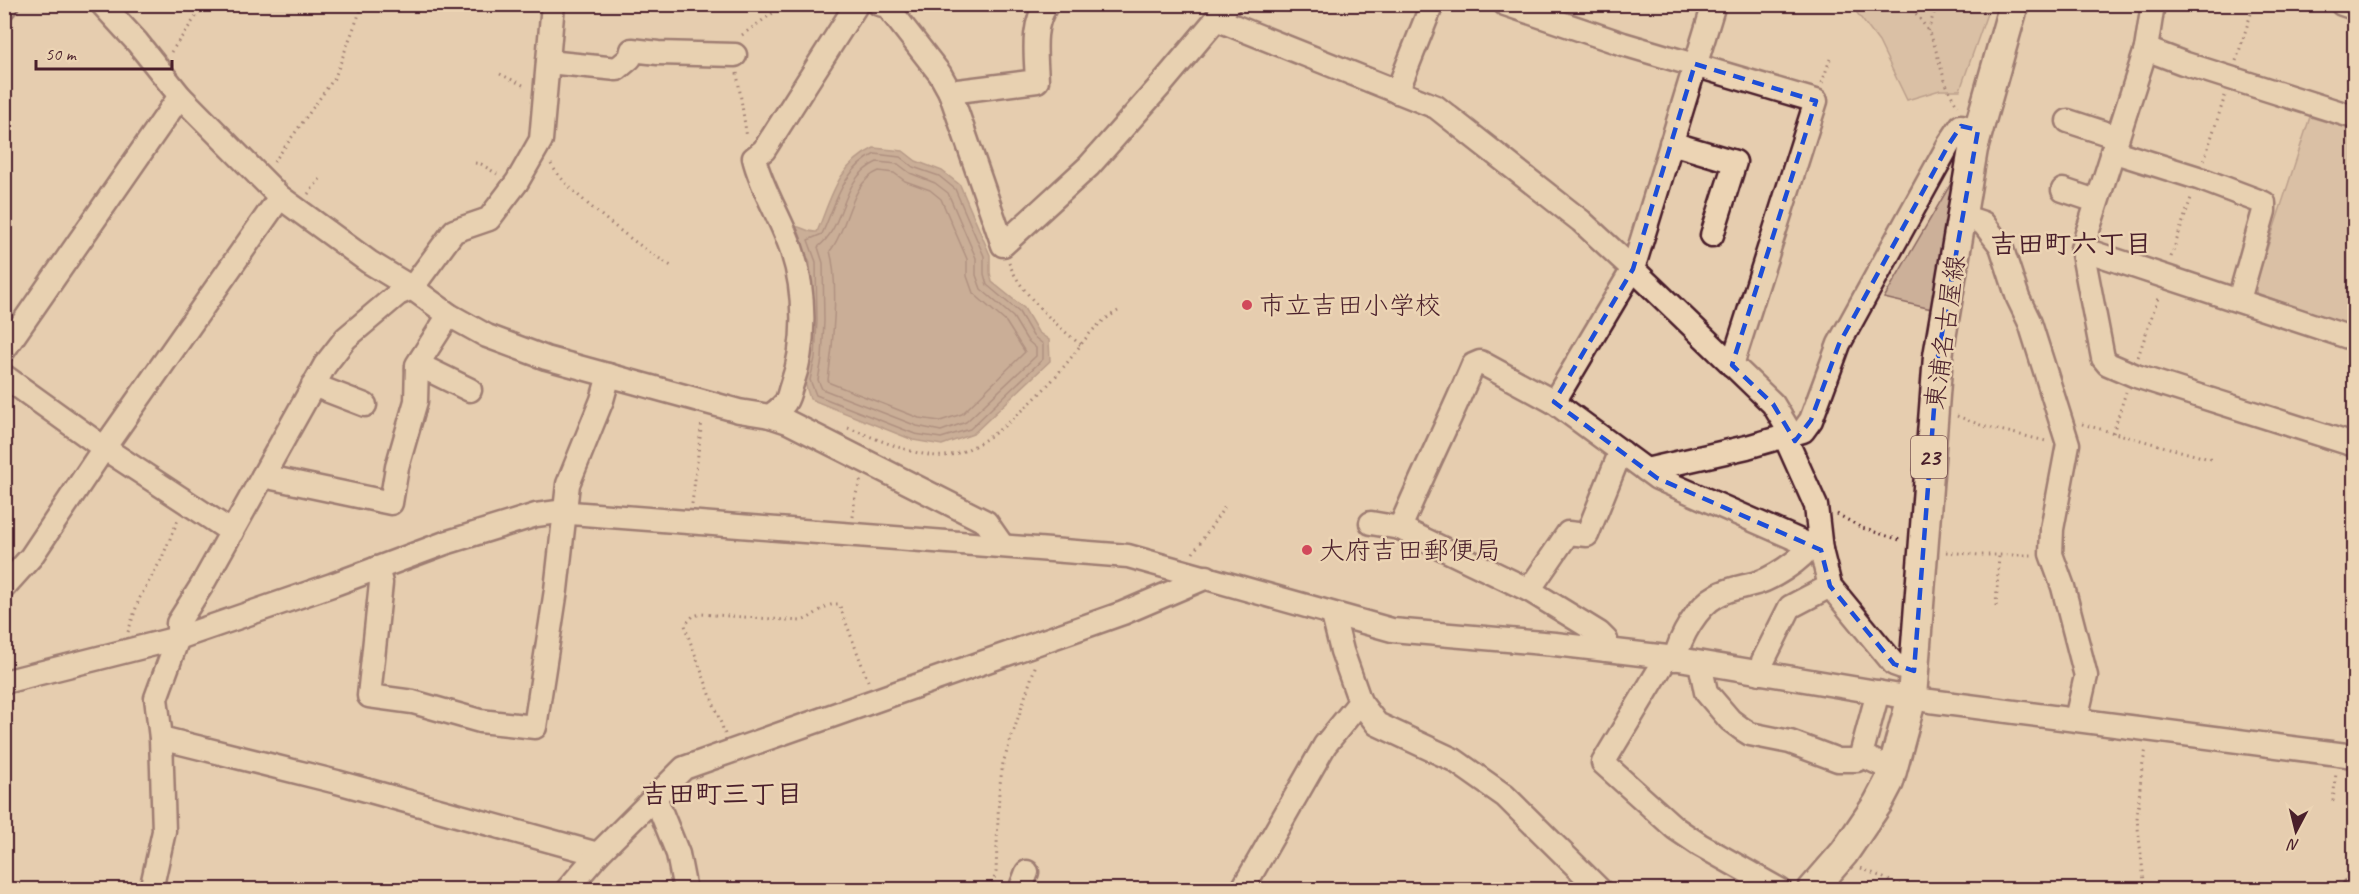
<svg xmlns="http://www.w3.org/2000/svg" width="2359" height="894" font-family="Caveat,'Klee One',sans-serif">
  <rect width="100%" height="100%" fill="#e6cdaf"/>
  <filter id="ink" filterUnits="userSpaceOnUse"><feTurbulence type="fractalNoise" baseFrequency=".0167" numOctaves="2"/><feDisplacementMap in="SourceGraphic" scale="12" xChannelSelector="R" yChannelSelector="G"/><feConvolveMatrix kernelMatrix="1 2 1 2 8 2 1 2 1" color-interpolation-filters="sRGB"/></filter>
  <g filter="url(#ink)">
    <g fill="#ccb099" stroke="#8b6862" stroke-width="1.5">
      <path d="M1851,5h139l-30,85h-20l-33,10 -28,-58z"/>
      <path d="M2310,117l44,13v198l-97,-35 -2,-7z"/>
      <path d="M1967,156l-31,154 -52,-12z"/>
    </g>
    <path fill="#a8887a" stroke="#825e5a" stroke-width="1.5" d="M874,148l29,3 13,10 26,10 18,14 30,70v18l2,9 32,26 14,24 11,8 1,21 -77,73 -31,11 -29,-5 -103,-41 -6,-19 7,-59 -1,-58 -16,-37c9,1 15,7 23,6 15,-36 20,-66 57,-84z"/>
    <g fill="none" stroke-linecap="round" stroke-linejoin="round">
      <g stroke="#70494b" stroke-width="1.5">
        <path d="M875,154l25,3 13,10 26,9 16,13 29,67v18l3,11 32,27 14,24 10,8v15l-73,70 -29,9 -26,-4 -99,-39 -6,-15 5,-22 2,-37 -1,-59 -8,-22 14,-6c14,-31 20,-64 53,-80z"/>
        <path d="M877,162l21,2 12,9 25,10 13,10 28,65v17l5,14 32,28 14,23 9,8v8l-70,66 -25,9 -24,-5 -95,-37 -4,-9 4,-21 2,-38 -1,-58 -5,-16c29,-22 21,-68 59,-85z"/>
        <path d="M879,171l15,2 11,8 25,9 11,9 26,60v17l6,17 33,29 19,30 -63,62 -22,7 -21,-3 -89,-35 -2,-3c5,-33 11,-97 2,-129 19,-23 19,-68 49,-80z"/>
      </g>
      <g stroke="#4a1f2b" stroke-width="27">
        <g id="minor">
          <path d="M102,4l35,38 43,54 100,101 89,65 43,26 37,27 38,21 59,22 193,53 31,5c5,-4 10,-7 14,-12 4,-4 5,-11 7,-17 15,-41 15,-94 1,-136 -10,-32 -30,-60 -38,-93l10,-8 93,-146"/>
          <path d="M879,4l8,2 53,68 10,18 53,153 86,-79 71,-80 69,-82"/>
          <path d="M1505,4l118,40 193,57 -84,264"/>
          <path d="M2153,4l-7,45 -64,200 21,109 5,6 28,12 218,69"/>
          <path d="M2342,4l12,4"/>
          <path d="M4,8l3,-4"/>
          <path d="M1216,19l220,88 145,114 52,48 140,135 18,30"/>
          <path d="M2146,49l37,14 171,54"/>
          <path d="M548,62l69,7 13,-11 2,-8 26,3 77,2"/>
          <path d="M950,92l87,-11c-1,-26 -6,-55 10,-77"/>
          <path d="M1397,92l35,-88"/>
          <path d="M2068,121l49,16"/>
          <path d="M1671,143l64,19 -23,73"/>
          <path d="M2112,151l86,27 66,25v8l-25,89"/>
          <path d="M2063,190l33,11"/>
          <path d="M1962,216l21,7 18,23 17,52 12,25 38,121 -16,85 -1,25 12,33 23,89 -10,43"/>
          <path d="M2082,249l272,90"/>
          <path d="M4,350l176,-254"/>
          <path d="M417,368h8l45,22"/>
          <path d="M4,376l100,72 128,84"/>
          <path d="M313,385l52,20"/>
          <path d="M1554,402l79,-133 81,-265"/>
          <path d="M770,416l18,6 198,100 16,23"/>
          <path d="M1785,437l31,69 5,44"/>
          <path d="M1646,470l101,-23 56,-16 8,-11 28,-76 110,-200 12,-18 17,4"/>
          <path d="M263,476l128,27 6,-36 19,-66 1,-36 32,-50"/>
          <path d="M1371,523l29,5c23,-55 50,-108 73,-163l7,-3 74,40 103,76 164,72 9,36 64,78 20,7"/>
          <path d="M1400,528l129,62 70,43 7,7v10"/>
          <path d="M377,568l4,15 -12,113 44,6 67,19 55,6 21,-137 12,-106 34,-84 7,-25"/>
          <path d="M4,587l27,-30 73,-109 176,-251"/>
          <path d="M1529,590l39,-57 19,2 31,-77 4,-6"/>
          <path d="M1333,615l9,36 18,51 17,22 77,36 51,36 95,94"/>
          <path d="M1667,657l-64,106 72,65 25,17 80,45"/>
          <path d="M1675,659c5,-22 22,-53 43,-64 10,-6 24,-8 35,-11 16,-3 49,-24 57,-38"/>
          <path d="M1700,663l6,29 24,28 12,9 8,5 40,8 48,18h19l4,-5"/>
          <path d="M1761,673l2,-12 27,-54 40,-21"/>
          <path d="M4,682l174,-44 154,-53 113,-42 91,-28 22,-3 570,44 264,74 163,14 112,13 263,44 424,55"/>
          <path d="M1878,692l-17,63 32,15"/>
          <path d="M161,738l176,44 261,72"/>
          <path d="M655,797l23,57 7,36"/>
          <path d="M151,890l13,-59 -3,-93 -5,-40 22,-60v-15l24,-38 123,-220 21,-27 52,-44 14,-6 42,-57 35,-12 28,-37 24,-42 12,-136"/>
          <path d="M567,890l31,-36 86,-86 439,-155 84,-36"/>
          <path d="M1020,890l7,-18"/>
          <path d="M1242,890l83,-145 35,-43"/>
          <path d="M2354,890v-1"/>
        </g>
      </g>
      <g stroke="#4a1f2b" stroke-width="33">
        <path id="major" d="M1812,890l32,-37 34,-50 11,-21 23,-85 26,-341 35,-207 41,-145"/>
      </g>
      <g stroke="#4a1f2b" stroke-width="3" stroke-dasharray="1.5 4.5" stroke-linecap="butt">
        <path d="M1909,4c9,13 20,25 25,40 7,22 10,42 24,62"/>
        <path d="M1966,4l20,8"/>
        <path d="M1928,31l9,-27"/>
        <path d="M742,35l35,-25 35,-6"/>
        <path d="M171,52l34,-48"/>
        <path d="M2236,61l18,-57"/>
        <path d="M737,73l10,65"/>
        <path d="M500,74l25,12"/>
        <path d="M1822,83l8,-24"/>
        <path d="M2204,160l21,-64"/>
        <path d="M274,162l61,-85 28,-73"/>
        <path d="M475,163l6,1 16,10"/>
        <path d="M551,164c15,28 92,86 122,103"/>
        <path d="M308,194l12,-15"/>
        <path d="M2171,257l21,-62"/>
        <path d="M1009,263c12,31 47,62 72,82"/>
        <path d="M2138,357l21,-62"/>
        <path d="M1957,416l26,10 63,15"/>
        <path d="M2082,424l131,36"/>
        <path d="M848,428c28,10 58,25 88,28 41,4 100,-56 125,-86 21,-24 27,-42 57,-59"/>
        <path d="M2113,433l13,-41"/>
        <path d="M692,504l10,-83"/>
        <path d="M1837,514l25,14 41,13"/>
        <path d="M853,517l2,-20 6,-18"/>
        <path d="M1946,552l33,3h54"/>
        <path d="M1193,553l33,-48"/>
        <path d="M1996,606l3,-51"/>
        <path d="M128,632l11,-33 22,-39 17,-40"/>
        <path d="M725,734l-38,-101 -2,-8 8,-9 8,-2 100,7c14,-4 23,-18 38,-17l29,77"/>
        <path d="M2333,801l3,-28"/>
        <path d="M1861,868l41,18 16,4"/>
        <path d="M991,890l5,-18 3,-81 4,-28 33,-99"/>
        <path d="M1949,890l4,-6"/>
        <path d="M2145,890l-8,-71 5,-52 4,-18"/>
      </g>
      <use href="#minor" stroke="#ecd4b4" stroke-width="22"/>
      <use href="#major" stroke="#ecd4b4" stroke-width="28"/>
    </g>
  </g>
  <path d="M0 0H2359V894H0ZM1695,64l121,37 -84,264 41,39 22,37 16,-21 28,-76 110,-200 12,-18 17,4 -40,226 -24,315 -20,-7 -64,-78 -9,-36 -164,-72 -103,-76 79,-133z" fill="#e6cdaf" fill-opacity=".55" fill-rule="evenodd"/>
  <path fill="none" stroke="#1d4ed8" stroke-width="4.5" stroke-dasharray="12 8" stroke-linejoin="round" d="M1695,64l121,37 -84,264 41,39 22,37 16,-21 28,-76 110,-200 12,-18 17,4 -40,226 -24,315 -20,-7 -64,-78 -9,-36 -164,-72 -103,-76 79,-133z"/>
  <g fill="#d1495b" stroke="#ecd4b4" stroke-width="2">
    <circle cx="1247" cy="305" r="6"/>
    <circle cx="1307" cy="550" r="6"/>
  </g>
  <g text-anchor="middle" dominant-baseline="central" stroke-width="5" stroke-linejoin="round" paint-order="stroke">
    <rect fill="#ecd4b4" stroke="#7b5554" stroke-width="1.5" x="1911" y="436" width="36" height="42" rx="4.5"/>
    <g font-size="24" font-weight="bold" fill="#4a1f2b">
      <text x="1929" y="457">23</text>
    </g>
    <g font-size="26" fill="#4a1f2b" stroke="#ecd4b4" text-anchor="start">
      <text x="1259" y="305">市立吉田小学校</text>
      <text x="1319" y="550">大府吉田郵便局</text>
    </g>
    <g font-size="26" fill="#4a1f2b" stroke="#ecd4b4">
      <text transform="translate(1945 332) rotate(-82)">東浦名古屋線</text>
    </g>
    <g font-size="27" font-weight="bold" fill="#4a1f2b" stroke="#ecd4b4">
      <text x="2071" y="244">吉田町六丁目</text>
      <text x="722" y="794">吉田町三丁目</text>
    </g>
  </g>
  <rect width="2359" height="894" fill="none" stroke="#ecd4b4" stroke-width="24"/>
  <rect x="12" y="12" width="2335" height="870" fill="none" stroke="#4a1f2b" stroke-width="2" filter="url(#ink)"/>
  <g transform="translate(2296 831) rotate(187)" stroke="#ecd4b4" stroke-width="4.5" paint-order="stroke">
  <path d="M0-4.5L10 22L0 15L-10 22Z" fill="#4a1f2b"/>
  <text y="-9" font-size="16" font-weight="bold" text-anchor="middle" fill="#4a1f2b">N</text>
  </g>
  <path d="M36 60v9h136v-9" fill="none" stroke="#4a1f2b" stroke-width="3"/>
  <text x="45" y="60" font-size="18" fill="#4a1f2b" stroke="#ecd4b4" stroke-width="4.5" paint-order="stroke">50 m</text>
</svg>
